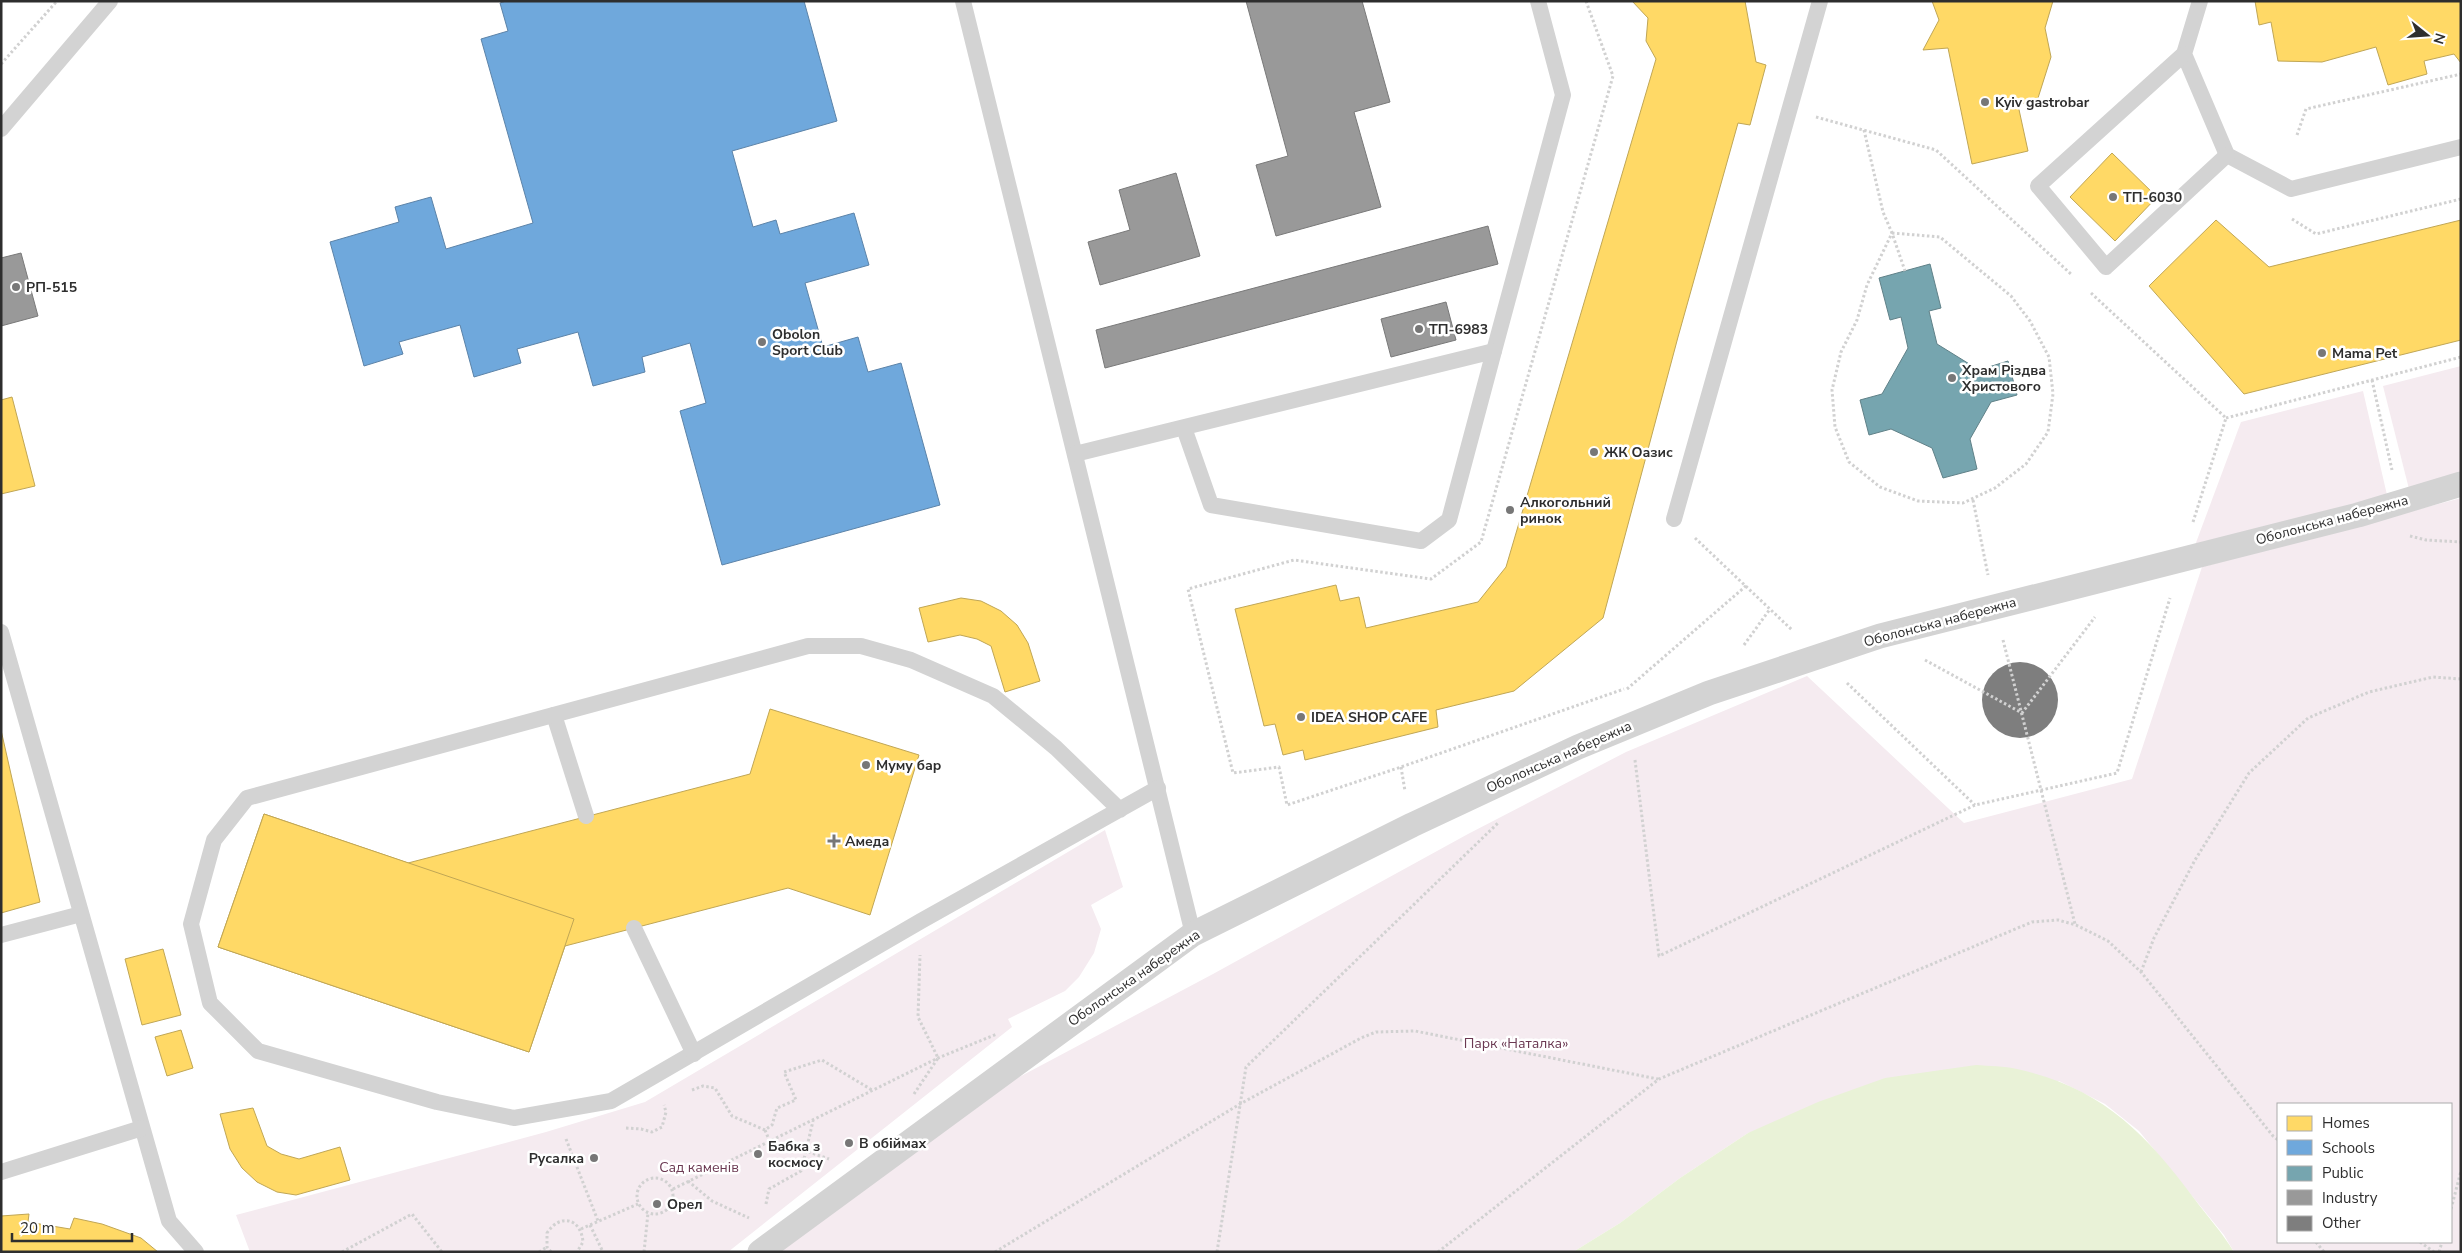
<svg xmlns="http://www.w3.org/2000/svg" width="2462" height="1253" font-family="'Nunito Sans',sans-serif">
  <rect width="100%" height="100%" fill="#fff"/>
  <g fill="#f5ebf0" fill-rule="evenodd">
    <path d="M2461,366v108l-52,15 -26,-103z"/>
    <path d="M2363,391l24,104 -193,53 47,-126z"/>
    <path d="M2461,498v754h-227l-10,-17 -85,-104 -34,-27 -46,-23 -311,52 -68,45 -60,45 -47,29h-805l221,-159 224,-119 255,-140 158,-82 181,-76 157,147 168,-44 70,-212zM2278,1104h173v138h-173z"/>
    <path d="M1105,830l18,57 -32,18 10,24 -7,24 -15,24 -14,14 -57,28 4,8 -284,225h-478l-14,-37 310,-83 99,-30z"/>
  </g>
  <path fill="#e9f2d7" d="M1976,1065c13,1 28,1 41,4 83,18 128,63 176,128 14,19 29,35 41,55h-661l47,-29 60,-45 68,-45 70,-31 67,-24z"/>
  <g fill="#ffd966" stroke="#c0a655">
    <path d="M1632,1h113l11,61 10,3 -16,60 -12,-2 -60,214 -75,281 -89,73 -78,19 2,17 -133,33 -2,-10 -20,5 -8,-31 -11,2 -29,-117 101,-24 4,16 19,-4 7,31 112,-26 28,-35 150,-508 -10,-18 2,-23z"/>
    <path d="M1932,1h121l-8,27 6,29 -13,41 -20,7 10,46 -56,13 -24,-116 -25,2 16,-30z"/>
    <path d="M2255,1h206v62l-7,-9 -30,7 3,13 -39,11 -12,-38 -54,15 -44,-1 -7,-39 -12,3z"/>
    <path d="M2112,153l45,44 -42,44 -45,-44z"/>
    <path d="M2216,220l53,47 192,-47v120l-217,54 -95,-108z"/>
    <path d="M12,397l23,89 -34,8v-94z"/>
    <path d="M961,598l20,3 20,10 16,14 11,18 12,38 -35,11 -14,-46 -14,-7 -17,-4 -32,7 -9,-34z"/>
    <path d="M770,709l149,46 -49,160 -82,-27 -223,58 -36,106 -311,-105 46,-133 144,49 342,-89z"/>
    <path d="M1,730l39,172 -39,11z"/>
    <path d="M264,814l310,105 -45,133 -311,-105z"/>
    <path d="M163,949l18,66 -39,10 -17,-66z"/>
    <path d="M181,1030l12,38 -26,8 -12,-39z"/>
    <path d="M253,1108l14,38 14,8 18,5 41,-12 10,33 -54,15 -19,-3 -20,-10 -15,-14 -12,-19 -10,-35z"/>
    <path d="M29,1214l-1,8 42,7 4,-11 28,6 39,14 17,14h-157v-36z"/>
  </g>
  <path fill="#6fa8dc" stroke="#5c83a8" d="M506,1h298l33,120 -105,30 21,76 23,-7 4,14 74,-21 15,52 -64,18 18,64 35,-10 10,35 33,-9 39,142 -218,60 -42,-154 26,-8 -16,-60 -48,14 3,15 -52,14 -15,-54 -61,17 4,14 -47,14 -14,-52 -61,17 4,12 -39,12 -34,-124 69,-20 -4,-15 36,-10 15,52 87,-26 -52,-184 27,-8 -8,-28z"/>
  <path fill="#76a5af" stroke="#608188" d="M1930,264l11,44 -12,3 8,33 42,26 29,-9 9,34 -26,7 -21,37 7,30 -34,9 -11,-30 -41,-19 -22,6 -9,-35 22,-6 26,-46 -7,-31 -11,3 -11,-42z"/>
  <g fill="#999" stroke="#797979">
    <path d="M1246,1h116l28,101 -36,10 27,95 -105,29 -20,-71 32,-9z"/>
    <path d="M1176,173l24,83 -100,29 -12,-43 42,-12 -11,-40z"/>
    <path d="M1488,226l10,38 -393,104 -9,-38z"/>
    <path d="M21,253l17,63 -37,10v-68z"/>
    <path d="M1446,302l10,38 -65,17 -10,-38z"/>
  </g>
  <circle fill="#7e7e7e" cx="2020" cy="700" r="38"/>
  <g fill="none" stroke-linecap="round" stroke-linejoin="round">
    <g stroke="#d1d1d1" stroke-width="3" stroke-dasharray="2.5 2.5" stroke-linecap="butt">
      <path d="M1586,1l27,75 -132,466 -50,37 -137,-19 -106,29 45,184 46,-6 8,38 114,-38 223,-78"/>
      <path d="M1,64l56,-63"/>
      <path d="M1816,117l120,33 136,125"/>
      <path d="M1864,130l19,82 9,21 13,38"/>
      <path d="M2297,135l9,-26 155,-35"/>
      <path d="M2292,219l24,15 145,-35"/>
      <path d="M1892,233l48,4 71,59 19,25 19,36 4,37 -5,38 -22,32 -31,24 -32,15 -45,-2 -38,-14 -31,-25 -14,-35 -3,-37 9,-38 16,-32 10,-35z"/>
      <path d="M2091,293l135,125"/>
      <path d="M2372,380l20,90"/>
      <path d="M2226,418l235,-61"/>
      <path d="M1973,500l15,75"/>
      <path d="M2193,522l33,-104"/>
      <path d="M2410,536l16,4 35,2"/>
      <path d="M1695,538l97,92"/>
      <path d="M2003,640l72,284"/>
      <path d="M1744,645l26,-36"/>
      <path d="M1925,660l97,53 73,-96"/>
      <path d="M1847,683l128,122"/>
      <path d="M1627,689l120,-104"/>
      <path d="M1635,760l24,196 316,-151 142,-32 53,-175"/>
      <path d="M1401,767l4,24"/>
      <path d="M2141,972l13,-34 41,-78 54,-87 59,-55 61,-26 64,-15 28,2"/>
      <path d="M692,1090l11,-4 12,2 17,28 33,14 7,-5 5,-17 19,-8 -12,-28 38,-12 50,30"/>
      <path d="M914,1094l24,-36 -20,-41 2,-62"/>
      <path d="M626,1128l15,1 11,3 10,-5 4,-15 -2,-7"/>
      <path d="M765,1130l5,12"/>
      <path d="M566,1139l32,82"/>
      <path d="M806,1151l7,-30"/>
      <circle cx="655" cy="1196" r="18"/>
      <path d="M688,1181l24,20 37,17"/>
      <path d="M673,1189l265,-131 59,-24"/>
      <path d="M766,1204l3,-15 32,-18 5,-20 23,8"/>
      <path d="M2451,1209l10,-38"/>
      <path d="M590,1225l13,27"/>
      <path d="M581,1229l57,-25"/>
      <path d="M2316,1242l8,10"/>
      <path d="M2420,1242l14,10"/>
      <path d="M342,1252l70,-38 30,38"/>
      <path d="M539,1252l8,-5"/>
      <path d="M551,1252l-4,-5v-14c13,-20 34,-15 36,9l-6,10"/>
      <path d="M644,1252l4,-39"/>
      <path d="M995,1252l245,-148 121,-66 15,-6 39,-1 243,48"/>
      <path d="M1217,1252l29,-185 252,-244"/>
      <path d="M1438,1252l221,-173 373,-157 26,-2 18,5 32,16 33,31 132,164 5,4"/>
      <path d="M2439,1252l3,-10"/>
    </g>
    <g stroke="#d3d3d3" stroke-width="16">
      <path d="M963,1l230,933"/>
      <path d="M2200,1l-16,53 43,101 64,34 170,-42"/>
      <path d="M2184,54l-146,132 68,81 121,-112"/>
      <path d="M1,129l109,-128"/>
      <path d="M1494,351l69,-256 -25,-94"/>
      <path d="M1075,454l419,-103 -45,169 -28,21 -210,-36 -27,-77"/>
      <path d="M1674,519l146,-518"/>
      <path d="M1,632l168,589 27,31"/>
      <path d="M554,715l32,101"/>
      <path d="M1120,810l-64,-62 -63,-52 -82,-36 -50,-14h-53l-561,152 -33,42 -23,84 19,79 48,48 179,51 77,16 97,-17 310,-180 237,-133"/>
      <path d="M634,928l60,126"/>
      <path d="M1,935l80,-21"/>
      <path d="M1,1172l141,-44"/>
    </g>
    <path stroke="#d3d3d3" stroke-width="25" d="M760,1252l433,-318 219,-109 166,-78 131,-54 171,-57 478,-121 103,-31"/>
  </g>
  <g fill="#777" stroke="#fff" stroke-width="2">
    <circle cx="1985" cy="102" r="5"/>
    <circle cx="2113" cy="197" r="5"/>
    <circle cx="16" cy="287" r="5"/>
    <circle cx="1419" cy="329" r="5"/>
    <circle cx="762" cy="342" r="5"/>
    <circle cx="2322" cy="353" r="5"/>
    <circle cx="1952" cy="378" r="5"/>
    <circle cx="1594" cy="452" r="5"/>
    <circle cx="1510" cy="510" r="5"/>
    <circle cx="1301" cy="717" r="5"/>
    <circle cx="866" cy="765" r="5"/>
    <path d="M831.5 833.5h5v5h5v5h-5v5h-5v-5h-5v-5h5z"/>
    <circle cx="849" cy="1143" r="5"/>
    <circle cx="758" cy="1154" r="5"/>
    <circle cx="594" cy="1158" r="5"/>
    <circle cx="657" cy="1204" r="5"/>
  </g>
  <g text-anchor="middle" dominant-baseline="central" stroke-width="5" stroke-linejoin="round" paint-order="stroke">
    <g font-size="14" font-weight="bold" fill="#2e2e2e" stroke="#fff" text-anchor="start">
      <text x="1995" y="102">Kyiv gastrobar</text>
      <text x="2123" y="197">ТП-6030</text>
      <text x="26" y="287">РП-515</text>
      <text x="1429" y="329">ТП-6983</text>
      <text x="772" y="334">Obolon<tspan x="772" dy="16">Sport Club</tspan></text>
      <text x="2332" y="353">Mama Pet</text>
      <text x="1962" y="370">Храм Різдва<tspan x="1962" dy="16">Христового</tspan></text>
      <text x="1604" y="452">ЖК Оазис</text>
      <text x="1520" y="502">Алкогольний<tspan x="1520" dy="16">ринок</tspan></text>
      <text x="1311" y="717">IDEA SHOP CAFE</text>
      <text x="876" y="765">Муму бар</text>
      <text x="845" y="841">Амеда</text>
      <text x="859" y="1143">В обіймах</text>
      <text x="768" y="1146">Бабка з<tspan x="768" dy="16">космосу</tspan></text>
      <text x="584" y="1158" text-anchor="end">Русалка</text>
      <text x="667" y="1204">Орел</text>
    </g>
    <g font-size="14" fill="#2e2e2e" stroke="#fff">
      <text transform="translate(2332 520) rotate(-15)">Оболонська набережна</text>
      <text transform="translate(1940 622) rotate(-15)">Оболонська набережна</text>
      <text transform="translate(1559 757) rotate(-24)">Оболонська набережна</text>
      <text transform="translate(1134 978) rotate(-35)">Оболонська набережна</text>
    </g>
    <g font-size="14" fill="#6b3952" stroke="#fff">
      <text x="1516" y="1043">Парк «Наталка»</text>
      <text x="699" y="1167">Сад каменів</text>
    </g>
  </g>
  <rect width="2462" height="1253" fill="none" stroke="#2e2e2e" stroke-width="5"/>
  <rect x="2277" y="1103" width="175" height="140" fill="#ffffff" stroke="#ababab"/>
  <rect x="2287" y="1116" width="25" height="15" fill="#ffd966" stroke="#ababab"/>
  <text x="2322" y="1128" font-size="15" fill="#2e2e2e">Homes</text>
  <rect x="2287" y="1140" width="25" height="15" fill="#6fa8dc" stroke="#ababab"/>
  <text x="2322" y="1153" font-size="15" fill="#2e2e2e">Schools</text>
  <rect x="2287" y="1166" width="25" height="15" fill="#76a5af" stroke="#ababab"/>
  <text x="2322" y="1178" font-size="15" fill="#2e2e2e">Public</text>
  <rect x="2287" y="1190" width="25" height="15" fill="#999999" stroke="#ababab"/>
  <text x="2322" y="1203" font-size="15" fill="#2e2e2e">Industry</text>
  <rect x="2287" y="1216" width="25" height="15" fill="#7e7e7e" stroke="#ababab"/>
  <text x="2322" y="1228" font-size="15" fill="#2e2e2e">Other</text>
  <g transform="translate(2427 35) rotate(107)" stroke="#ffffff" stroke-width="4" paint-order="stroke">
  <path d="M0-4L9 19L0 12L-9 19Z" fill="#2e2e2e"/>
  <text y="-8" font-size="14" font-weight="bold" text-anchor="middle" fill="#2e2e2e">N</text>
  </g>
  <path d="M12 1233v8h120v-8" fill="none" stroke="#2e2e2e" stroke-width="2.5"/>
  <text x="20" y="1233" font-size="15" fill="#2e2e2e" stroke="#ffffff" stroke-width="4" paint-order="stroke">20 m</text>
</svg>
